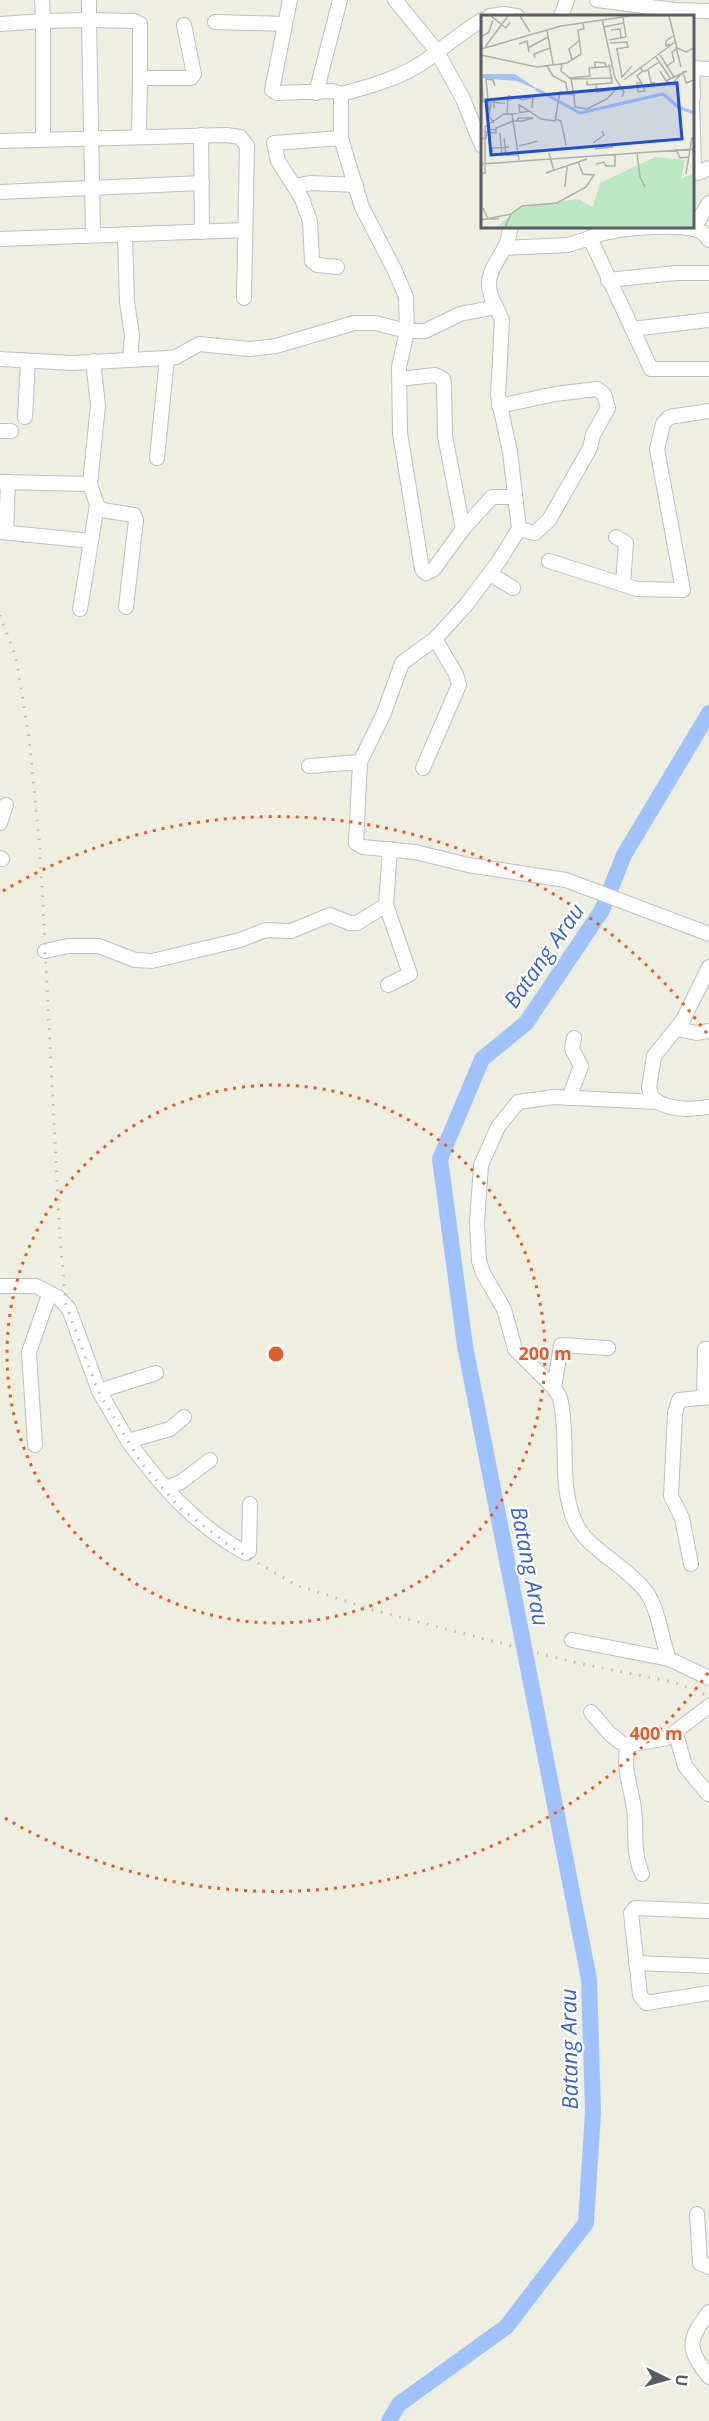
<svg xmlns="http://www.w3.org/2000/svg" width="709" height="2421" font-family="'Open Sans',sans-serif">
  <rect width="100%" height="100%" fill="#eeeee1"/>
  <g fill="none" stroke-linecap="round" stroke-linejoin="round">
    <path stroke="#9fc2ff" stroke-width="16" d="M389,2421l10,-17 107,-77 80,-104 7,-111 -4,-133 -124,-633 -25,-187 42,-100 44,-36 76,-113 22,-55 85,-142"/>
    <g stroke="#bebfc6" stroke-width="16">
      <g id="minor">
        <path d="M89,0v20l45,1 6,3v54"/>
        <path d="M290,0l-18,90 5,3 56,-2 8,3v44l11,37 10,32 33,64 11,26 1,34 -8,36 1,66 22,136 4,4 8,-4 29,-40 -18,-93 -1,-52 -1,-5 -8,-4 -36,4"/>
        <path d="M395,0l41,50 27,49 19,47"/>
        <path d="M597,0l78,10 34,1"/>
        <path d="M490,16l14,-2 13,2"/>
        <path d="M561,16l6,-16"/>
        <path d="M215,22l70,2"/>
        <path d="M0,24l43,-3 -1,-21"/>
        <path d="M692,68l1,28"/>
        <path d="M693,68l16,1"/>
        <path d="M316,93l24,-93"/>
        <path d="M341,94c27,-7 60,-16 84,-33 18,-13 37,-29 57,-41"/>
        <path d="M692,96l2,75 4,2 11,-5"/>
        <path d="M201,135l1,97"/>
        <path d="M139,136l1,-58h51l3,-4 -10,-49"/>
        <path d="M43,138v-117l46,-1 4,214"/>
        <path d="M0,141l227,-6 13,2 7,9"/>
        <path d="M294,186l-16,-25 -4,-18 67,-5"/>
        <path d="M0,192l202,-9"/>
        <path d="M693,229l16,-26"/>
        <path d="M125,236l2,66 5,34 -2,23"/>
        <path d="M590,238c16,-10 90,-15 108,-8 5,2 8,6 11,10"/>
        <path d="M0,239l245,-9"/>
        <path d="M505,248l63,-3 22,-7 61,131h58"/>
        <path d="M337,267l-20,-2 -5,-4 -2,-40 -8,-22 -8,-13 17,-3 45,2"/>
        <path d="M608,280l68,-7h33"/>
        <path d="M244,298l3,-152"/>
        <path d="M496,307c-22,-39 15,-49 14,-81"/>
        <path d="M632,329l77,-9"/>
        <path d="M0,359l73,4 94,-5 9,-1 23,-13 50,5 27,-3 78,-23h21l32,8h18l35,-17 36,-7 6,13 -4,76 12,56 9,77 -20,32 -33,44 -31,34 -33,24 -18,50 -24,49 -4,81 7,4 52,5 53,13 98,15 143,54"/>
        <path d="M93,361l5,44 -8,79 7,21 5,5 32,5 2,5 -10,87"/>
        <path d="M499,406l56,-12 42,-5 7,5 4,14 -15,27 -3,13 -41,72 -14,13 -16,-4"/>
        <path d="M25,417l3,-55"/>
        <path d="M0,431h11"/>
        <path d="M157,458l10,-100"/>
        <path d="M0,482l90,2"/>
        <path d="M463,529l29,-32h23"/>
        <path d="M0,532l91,9"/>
        <path d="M6,532l2,-50"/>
        <path d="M616,537l10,6 -3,41"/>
        <path d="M549,561l88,28 46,1 -26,-141 6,-25 6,-7 40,-6"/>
        <path d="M490,574l23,14"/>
        <path d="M80,609l17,-104"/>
        <path d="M309,766l51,-4"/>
        <path d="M423,768l36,-83 -3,-11 -21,-35"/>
        <path d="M0,823l6,-18"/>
        <path d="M0,858l2,1"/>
        <path d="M386,905l24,69 -22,11"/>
        <path d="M45,951l23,-5h31l36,14 17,1 88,-21 26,-10 25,1 39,-16 20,8h7l29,-18 4,-56"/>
        <path d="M709,967l-26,53 -29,36 -5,32 3,10c16,13 38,12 57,9"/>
        <path d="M678,1029l18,4 13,-2"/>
        <path d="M569,1098l12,-32 -9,-17 2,-11"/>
        <path d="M658,1102l-104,-5 -36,5 -20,25 -17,38 -4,57 2,39 4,12 21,36 11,40 39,39 6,10c10,41 -3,89 17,128 12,23 52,42 70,67 12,18 14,45 22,66l40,19"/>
        <path d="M0,1286h36l23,12 10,11 30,82 29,50 42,-12 14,-12"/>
        <path d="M554,1388l7,-43 47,3"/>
        <path d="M99,1391l57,-18"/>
        <path d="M704,1398l1,-49h4"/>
        <path d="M128,1441c33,45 68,85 118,112l3,-2 1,-47"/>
        <path d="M35,1445l-6,-93 20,-57"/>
        <path d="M166,1488l15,-6 29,-22"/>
        <path d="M691,1564l-9,-46 -11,-22 4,-83 4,-13 30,-3"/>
        <path d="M572,1640l97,19"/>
        <path d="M591,1712l18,21 11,9 8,3 39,-7 42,-32"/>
        <path d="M676,1734l9,32 23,28"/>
        <path d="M628,1745c-6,24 3,40 6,64 3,23 -2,42 8,65"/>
        <path d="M709,1911l-74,-3 -4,5 9,82 6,8 63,-10"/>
        <path d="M636,1963l73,3"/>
        <path d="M697,2214l3,49 9,4"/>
        <path d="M709,2312c-21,28 -23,36 0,65"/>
      </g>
    </g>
    <use href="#minor" stroke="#fff" stroke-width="14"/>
    <path stroke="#b7b8b8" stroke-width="3" stroke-dasharray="1.5 8" stroke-linecap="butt" d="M0,615l16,43 13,80 11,111 20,390 6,66 32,86 44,73 38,44 54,41 62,36 77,25 204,53 96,19 36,14"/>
  </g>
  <g fill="none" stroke="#e65a26" stroke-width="3" stroke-dasharray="3 6">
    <circle cx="276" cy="1354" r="269"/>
    <path d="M708 1673A537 537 0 0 1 3 1817M3 891A537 537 0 0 1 708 1035"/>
  </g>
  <g text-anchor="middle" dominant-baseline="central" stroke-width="4.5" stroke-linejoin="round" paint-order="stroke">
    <g font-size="22" font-style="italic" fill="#3963cb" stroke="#fff">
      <text transform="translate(543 955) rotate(-55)">Batang Arau</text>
      <text transform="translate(531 1566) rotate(79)">Batang Arau</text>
      <text transform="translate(568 2049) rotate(-91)">Batang Arau</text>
    </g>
  </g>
  <g transform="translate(481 15)">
    <rect width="213" height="213" fill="#eeeee1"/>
    <path d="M174,142l30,3 -4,19 13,-6v54h-197l21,-19 60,-9 15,8 7,-24z" fill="#bbe8c4"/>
    <path d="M0,59h34l25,17 -23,-10 -36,-3z" fill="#9fc2ff"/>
    <path fill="none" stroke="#9fc2ff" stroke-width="3" d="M55,74l44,24 83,-19 15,13 16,6"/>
    <path fill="none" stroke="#aeb0ab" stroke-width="1.5" d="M10,1l15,12 4,-6M39,1l10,16M188,1l8,32 9,4 8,-4M121,4l13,59 9,14 -2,5M123,12l20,-4M66,15l6,34M130,15l9,-1 1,9M0,22l8,-5 4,-12M128,25l17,-3 -3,-20M129,28l17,-1 1,5 -12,2M38,29l8,-3 2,11M189,29l-4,2v-5l7,-5M4,32l23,-31M195,32l5,20M47,33l20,-11M0,34l80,-23 69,-10M136,34l5,28 10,-11M0,40l56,12 30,-4 14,-9 -3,-24 6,-1 -1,-6M179,40l14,22M175,42l15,22M54,43l-1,-4 16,-6M91,45l-3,-11 11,-9M66,51l6,10 13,7 2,12M186,51l7,-5 -2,-9 4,-3M114,52v-5l10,1 1,4M159,53l3,3 -6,5 4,6M167,54l3,14h4M179,56l6,10 21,-10M163,57l15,-10M88,63l21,-2 -1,-8 24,-2M90,64l42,-1M1,65l1,21M143,65l51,-38M106,66v4l25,-2 -3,-19M185,66l6,3 11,-12 3,11 8,-3M160,67l4,9 -7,1 -1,-9h4M115,70l1,7 13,-2M34,81l7,4 11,-3 -1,11M93,81l1,11 12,2 20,-10 12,-13M0,87l24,1M10,89l-2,12 5,7M13,93v-8l10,-1M8,96l-3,-32 7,1 2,6M39,98l-1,-8 10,6M26,99l1,-18h3M74,104l6,2 5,24M3,117l12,1v-5l15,-6 3,-1h8l11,-3h-15v3M19,118l2,23M23,123l2,17h13M0,124l5,-1 2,-9 8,1M112,128l11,-8 -2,-4M38,131l19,-5M114,134l18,-2M195,134l4,9 9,-1M11,137v-4l17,-1M68,138l5,18M156,138l3,24 5,10M38,145l-7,-46 17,-3 12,8 14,2 5,-29 14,3 -3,-16 -10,-8 1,-8M0,149l213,-15M115,149l8,-2 2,4h9v-11M65,158l41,-14M0,159l4,-1v-46l19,-13h8M205,159l6,-37M84,172l2,-20M2,193l5,11h11M0,205l30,-6M24,212l6,-13 11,-8 35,-3 29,-16 8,-12 -11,-1 -5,-12"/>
    <path fill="#1d4ed8" fill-opacity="0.15" stroke="#1d4ed8" stroke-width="3" d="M196,68l5,56 -191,16 -5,-55z"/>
    <rect width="213" height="213" fill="none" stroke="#595c63" stroke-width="3"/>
  </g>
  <circle cx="276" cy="1354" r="9" fill="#e65a26" stroke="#fff" stroke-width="3"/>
  <g font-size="18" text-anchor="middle" font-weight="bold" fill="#e65a26" stroke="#fff" stroke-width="4.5" stroke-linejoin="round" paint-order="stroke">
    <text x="545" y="1360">200 m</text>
    <text x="656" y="1740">400 m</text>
  </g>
  <g transform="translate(667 2379) rotate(95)" stroke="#ffffff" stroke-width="4.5" paint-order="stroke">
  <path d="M0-4.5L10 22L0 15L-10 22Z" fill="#595c63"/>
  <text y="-9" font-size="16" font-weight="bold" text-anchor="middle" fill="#595c63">U</text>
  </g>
</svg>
